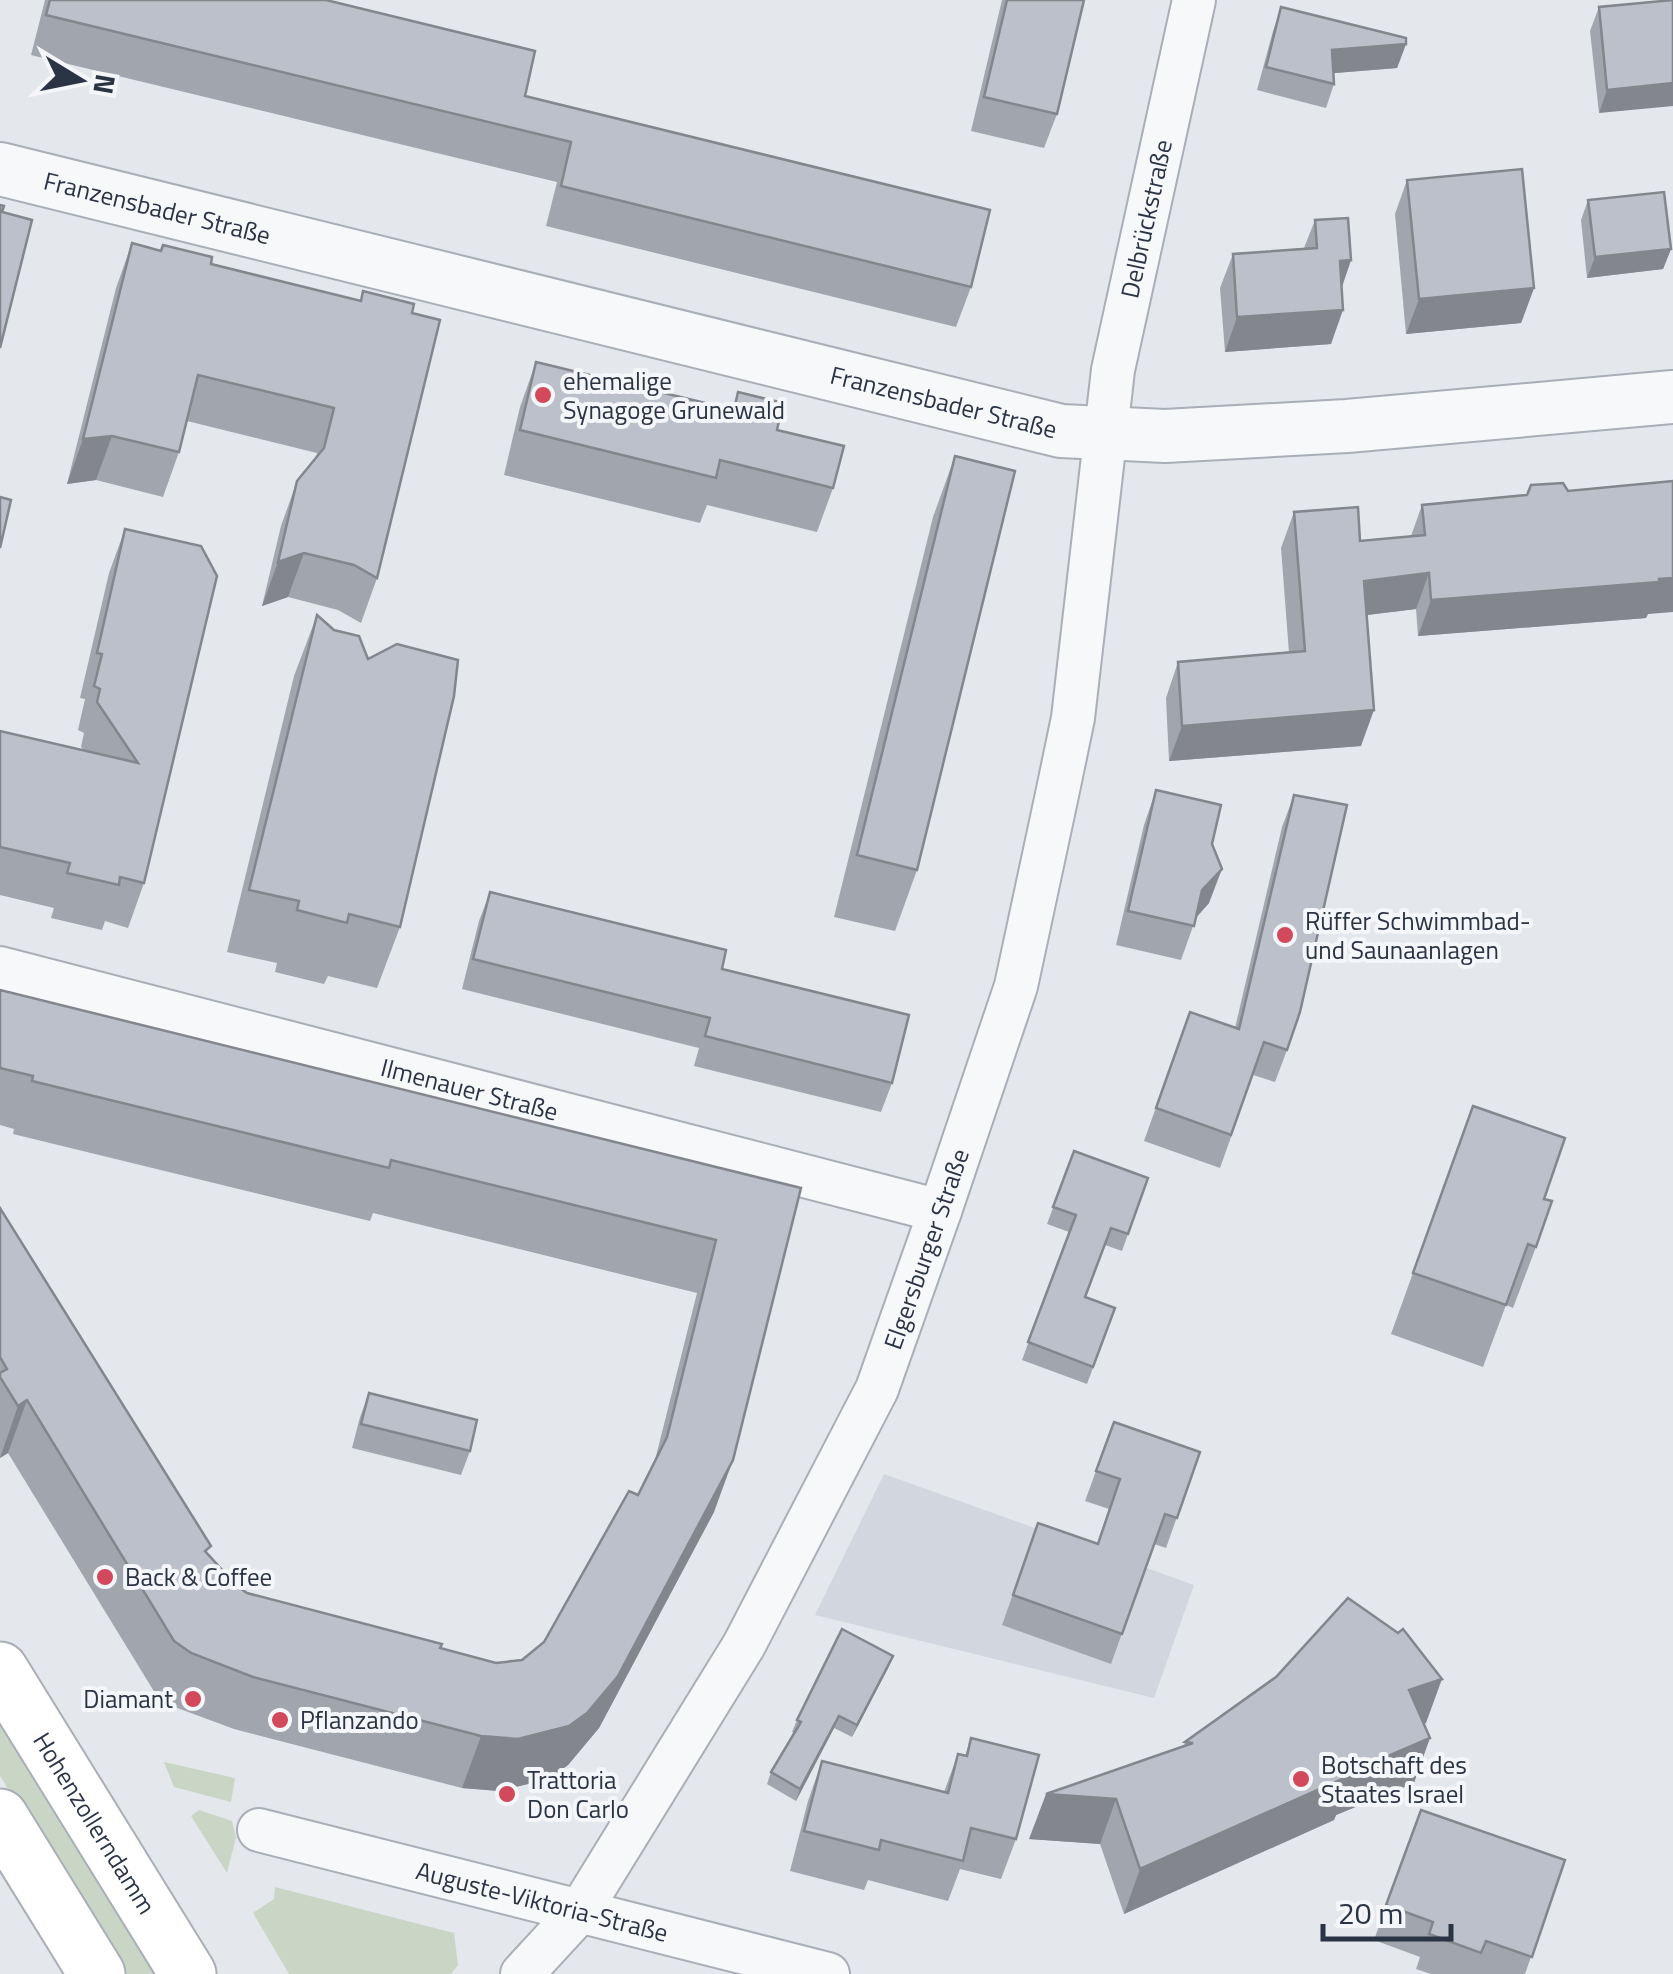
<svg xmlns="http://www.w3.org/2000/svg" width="1673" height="1974" font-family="'Titillium Web',sans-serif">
  <rect width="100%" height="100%" fill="#e4e7ec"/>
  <path fill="#d2d6de" d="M884,1474l310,111 -40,113 -339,-83z"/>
  <g fill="#c9d6c5">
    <path d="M0,1713l161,261h-38l-123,-198z"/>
    <path d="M164,1762l71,16 -4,24 -57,-15z"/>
    <path d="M199,1810l33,11 4,16 -9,36 -36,-57z"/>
    <path d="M275,1887l179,46 4,32 -7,9h-162l-36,-61 21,-14z"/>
  </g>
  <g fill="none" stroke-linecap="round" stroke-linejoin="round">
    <g stroke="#a9aeb7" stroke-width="46">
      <g id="minor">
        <path id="s1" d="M0,968l940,243"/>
        <path id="s2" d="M259,1830l569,144"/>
        <path id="s3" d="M522,1974l58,-63 164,-266 133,-256 63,-178 76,-225 42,-196 15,-72 40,-348 81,-370"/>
      </g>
    </g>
    <g stroke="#a9aeb7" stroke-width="56">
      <g id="tertiary">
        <path id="s4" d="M0,169l1061,262 104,5 182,-10 326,-29"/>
      </g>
    </g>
    <g stroke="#a9aeb7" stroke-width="59">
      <g id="secondary">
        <path id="s5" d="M0,1670l188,304"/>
        <path d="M0,1817l97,157"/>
      </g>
    </g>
    <use href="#minor" stroke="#f7f8fa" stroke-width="42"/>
    <use href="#tertiary" stroke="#f7f8fa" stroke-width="52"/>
    <use href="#secondary" stroke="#fff" stroke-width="55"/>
  </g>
  <g fill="#a1a5ae">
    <path d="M45,0h281l199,96 446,191 -15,40 -410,-101 11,-44 -526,-127z"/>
    <path d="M1002,0h82l-27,114 -13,34 -73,-17z"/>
    <path d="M1673,0l-74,113 -9,-82 9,-24z"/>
    <path d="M1281,7l125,37 -9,24 -63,5v11l-8,24 -69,-18 16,-59z"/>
    <path d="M1407,180l127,108 -13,35 -115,11 -11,-120z"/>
    <path d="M1588,200l83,49 -8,20 -76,9 -6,-58z"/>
    <path d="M1315,220l36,40 -9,27 -11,57 -106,8 -5,-64 13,-34 71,-6z"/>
    <path d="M132,243l228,58 3,-10 14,287 -16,45 -23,-13 -50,-13 -26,9 19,-80 16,-45 19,-23 1,-5 -130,-32 -8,31 -16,45 -67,-17 -29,4 49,-196z"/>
    <path d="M536,362l196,48 6,-18 95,96 -16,44 -110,-27 -7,18 -196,-48 16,-68z"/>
    <path d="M955,456l-38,414 -22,61 -61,-14 99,-400z"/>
    <path d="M1422,505l226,109 -2,4 -228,18 -2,-27 -50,6 -5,131 -192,15 -3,-63 12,-36 111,-9 -8,-105 13,-36 66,29 51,-5z"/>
    <path d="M125,529l19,354 -16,45 -23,-7 -3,9 -51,-12 3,-10 -54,-13v-164l84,19 -3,-3 3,-14 -6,-3 7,-31 -5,-1 29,-125z"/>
    <path d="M317,615l83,312 -23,61 -49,-12 -4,8 -49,-12 2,-9 -50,-11 67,-276z"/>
    <path d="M1156,790l56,54 -3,59 -13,15 -15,42 -65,-15 28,-120z"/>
    <path d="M1294,795l-7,255 -12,32 -22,-7 -33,93 -76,-27 46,-129 45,16 47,-201z"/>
    <path d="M490,892l232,77 170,114 -11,29 -187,-46 5,-18 -237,-59 17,-68z"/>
    <path d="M0,990l801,198 -87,324 -115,216 -31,37 -19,14 -50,12 -37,-3 -228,-59 -62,-23 -17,-13 -147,-240 -8,5v-250l208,346 28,31 11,8 249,70 26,-3 22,-18 94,-147 17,-35 42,-167 -324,-80 -3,8 -357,-87 1,-5 -14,-4z"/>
    <path d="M1473,1106l71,93 -8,48 -23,61 -7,-3 -23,62 -92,-33z"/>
    <path d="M1074,1151l54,83 -6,17 -17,-6 -19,52 29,11 -28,76 -65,-24 47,-128 -22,-8z"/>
    <path d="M369,1393l101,58 -9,24 -109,-27 8,-31z"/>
    <path d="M1114,1422l86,30 -34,96 -12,-4 -43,120 -109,-39 36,-102 59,21 12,-35 -24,-8z"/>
    <path d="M888,1668l-36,69 -18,-9 -38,73 -29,-17 4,-12 23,-39 -2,-1 5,-12z"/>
    <path d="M1426,1723l-2,1 -10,59 -78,32 -2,5 -210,94 -24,-70 -71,-5 155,-92 1,-5z"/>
    <path d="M971,1738l45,101 -15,40 -41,-10 -12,32 -80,-21 -4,10 -74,-19 18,-70 14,-40 122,31 14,-38 7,2z"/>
    <path d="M1421,1810l144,50 -40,114h-94l-15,-5 4,-12 -46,-17z"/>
  </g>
  <g fill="#83868d">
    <path d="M1406,44l-9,24 -74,6 9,-24z"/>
    <path d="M1673,83v23l-74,7 8,-23z"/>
    <path d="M1671,249l-8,20 -76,9 8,-21z"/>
    <path d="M1351,260l-12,35 1,-34z"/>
    <path d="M1534,288l-13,35 -115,11 13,-35z"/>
    <path d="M1343,310l-12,34 -106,8 12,-35z"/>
    <path d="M112,436l-16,44 -29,4 16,-45z"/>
    <path d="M304,553l-16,44 -26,9 16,-44z"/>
    <path d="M1429,573l-13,36 -65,8 13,-36z"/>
    <path d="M1673,578v34l-25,2 -2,4 -228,18 13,-36z"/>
    <path d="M1374,710l-13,36 -192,15 13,-35z"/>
    <path d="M1222,869l-13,34 -19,21 12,-34z"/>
    <path d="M27,1400l-19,53 -8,5 18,-52z"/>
    <path d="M733,1460l-19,52 -115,216 -31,37 -19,14 -50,12 -37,-3 19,-52z"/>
    <path d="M893,1656l-5,12 -36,69 5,-12z"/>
    <path d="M1442,1679l-16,44 -33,12 16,-45z"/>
    <path d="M839,1716l-5,12 -38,73 4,-12z"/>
    <path d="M1430,1738l-16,45 -78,32 -2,5 -210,94 16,-45 206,-95z"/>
    <path d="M1046,1794l70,5 -16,45 -71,-5z"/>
  </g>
  <g fill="#bbc0ca" stroke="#83868d" stroke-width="2.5">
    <path d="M50,0h276l209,51 -10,45 465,114 -19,77 -410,-101 10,-44 -525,-127z"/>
    <path d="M1007,0h77l-27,114 -73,-17z"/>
    <path d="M1673,0v83l-66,7 -8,-83z"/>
    <path d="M1281,7l125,31v6l-74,6 2,34 -68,-17z"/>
    <path d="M1522,169l12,119 -115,11 -12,-119z"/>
    <path d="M1664,192l7,57 -76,8 -7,-57z"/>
    <path d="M0,205l4,1 -2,6 30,8 -32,128z"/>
    <path d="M1348,218l3,42 -11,1 3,49 -106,7 -4,-63 84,-6 -2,-28z"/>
    <path d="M132,243l29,8 2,-6 49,12 -1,7 150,37 2,-10 51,13 -2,9 28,7 -63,258 -23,-13 -50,-12 -26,9 19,-81 27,-33 10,-40 -136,-33 -19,77 -67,-16 -29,3z"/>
    <path d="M536,362l198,48 4,-18 45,11 -6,27 67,16 -11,42 -113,-28 -4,18 -196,-48z"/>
    <path d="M955,456l60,15 -98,399 -60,-15z"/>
    <path d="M1673,481v97l-14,1v3l-228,18 -2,-27 -65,8 10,129 -192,16 -4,-64 127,-11 -11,-139 64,-5 2,34 65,-6 -3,-30 105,-10 4,-10 32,-2 5,8z"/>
    <path d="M0,497l11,3 -11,48z"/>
    <path d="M125,529l76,17 16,30 -73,307 -24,-6 -1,8 -52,-12 3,-10 -70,-16v-116l138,32 -41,-61 3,-13 -6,-3 8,-32 -5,-1z"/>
    <path d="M317,615l17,15 25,6 9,23 29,-15 61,16 -4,36 -54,231 -51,-13 -2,9 -50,-13 2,-9 -50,-11z"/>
    <path d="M1156,790l65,15 -9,39 10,25 -20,21 -8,36 -66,-15z"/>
    <path d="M1294,795l53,10 -47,207 -13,38 -23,-8 -33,93 -75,-27 34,-96 49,17z"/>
    <path d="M490,892l236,58 -4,19 187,46 -17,68 -187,-47 5,-18 -237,-59z"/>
    <path d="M0,990l801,198 -68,272 -115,216 -31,37 -18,13 -51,13 -37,-3 -228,-59 -62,-24 -17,-12 -147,-241 -9,6 -18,-29v-4l7,-4 -7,-12v-149l211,338 -6,5 31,34 11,8 195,51 -2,4 56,15 26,-3 22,-18 85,-151 9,4 29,-58 49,-197 -325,-80 -2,8 -357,-87 1,-5 -33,-8z"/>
    <path d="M1473,1106l92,32 -21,61 8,2 -16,46 -8,-3 -22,61 -93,-32z"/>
    <path d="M1074,1151l74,27 -20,56 -17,-6 -26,69 30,11 -22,59 -65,-25 48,-127 -23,-8z"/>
    <path d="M369,1393l108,27 -7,31 -109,-27z"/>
    <path d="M1114,1422l86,30 -23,66 -12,-4 -43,120 -109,-39 25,-72 60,21 22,-65 -24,-8z"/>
    <path d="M1348,1598l50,35 5,-4 39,50 -33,11 21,48 -84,36 5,1 -211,94 -24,-70 -70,-5 147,-51 -8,-1 91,-65z"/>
    <path d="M842,1629l51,27 -36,69 -18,-9 -39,73 -29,-17 30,-50 -4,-2z"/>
    <path d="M971,1738l68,17 -23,84 -45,-11 -8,33 -82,-21 -2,10 -75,-19 18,-70 126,32 10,-39 9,2z"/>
    <path d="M1421,1810l144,50 -33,97 -46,-16 -5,12 -52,-19 4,-12 -47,-17z"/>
  </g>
  <g fill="#d1495b" stroke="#f4f6f9" stroke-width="4">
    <circle cx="543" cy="395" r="10"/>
    <circle cx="1285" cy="935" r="10"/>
    <circle cx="105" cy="1577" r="10"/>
    <circle cx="193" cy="1699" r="10"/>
    <circle cx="280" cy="1720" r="10"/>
    <circle cx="1301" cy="1779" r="10"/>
    <circle cx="507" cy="1794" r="10"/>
  </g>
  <g text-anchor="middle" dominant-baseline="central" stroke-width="8" stroke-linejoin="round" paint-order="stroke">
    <g font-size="25" fill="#2b3445" stroke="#f4f6f9">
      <text stroke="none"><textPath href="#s4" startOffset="162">Franzensbader Straße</textPath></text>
      <text stroke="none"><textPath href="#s3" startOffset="1892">Delbrückstraße</textPath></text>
      <text stroke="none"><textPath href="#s4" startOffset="972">Franzensbader Straße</textPath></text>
      <text stroke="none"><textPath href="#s1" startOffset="485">Ilmenauer Straße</textPath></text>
      <text stroke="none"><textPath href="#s3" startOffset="835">Elgersburger Straße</textPath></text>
      <text stroke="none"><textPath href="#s5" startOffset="180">Hohenzollerndamm</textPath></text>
      <text stroke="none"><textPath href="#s2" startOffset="292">Auguste-Viktoria-Straße</textPath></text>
    </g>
    <g font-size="25" fill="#2b3445" stroke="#f4f6f9" text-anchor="start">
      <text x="563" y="381">ehemalige<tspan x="563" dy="29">Synagoge Grunewald</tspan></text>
      <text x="1305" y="921">Rüffer Schwimmbad-<tspan x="1305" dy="29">und Saunaanlagen</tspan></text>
      <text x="125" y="1577">Back &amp; Coffee</text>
      <text x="173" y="1699" text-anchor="end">Diamant</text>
      <text x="300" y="1720">Pflanzando</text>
      <text x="1321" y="1765">Botschaft des<tspan x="1321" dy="29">Staates Israel</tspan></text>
      <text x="527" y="1780">Trattoria<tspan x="527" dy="29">Don Carlo</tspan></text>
    </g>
  </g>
  <g transform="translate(80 80) rotate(100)" stroke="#f4f6f9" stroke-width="8" paint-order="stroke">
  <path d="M0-8L18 38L0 25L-18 38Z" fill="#2b3445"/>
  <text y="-15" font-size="28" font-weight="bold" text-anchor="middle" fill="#2b3445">N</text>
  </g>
  <path d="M1323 1924v15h128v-15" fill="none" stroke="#2b3445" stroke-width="5"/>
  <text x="1338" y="1924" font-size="30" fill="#2b3445" stroke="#f4f6f9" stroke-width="8" paint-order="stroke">20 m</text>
</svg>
